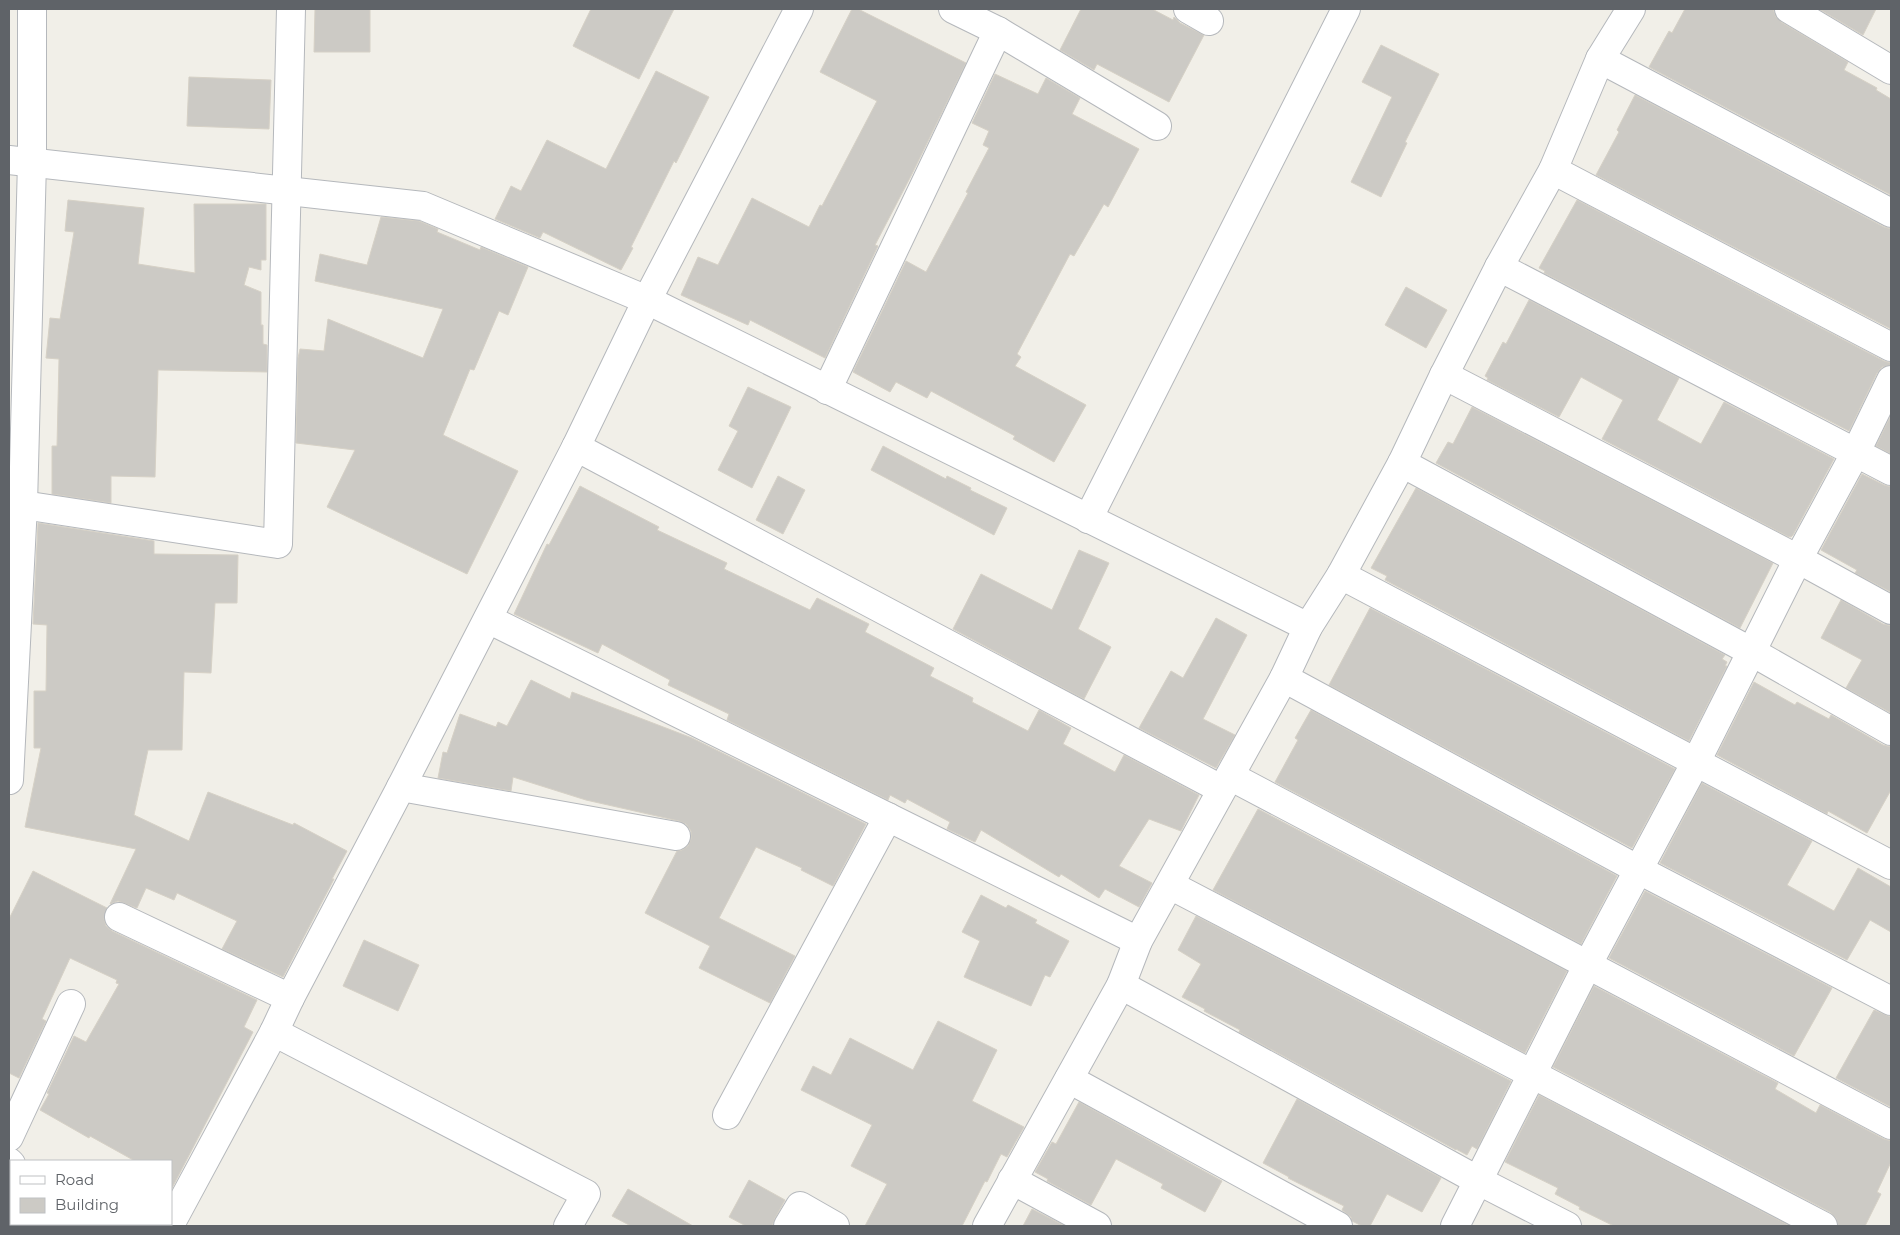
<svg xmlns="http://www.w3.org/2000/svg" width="1900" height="1235" font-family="Montserrat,sans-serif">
  <rect width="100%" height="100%" fill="#f1efe8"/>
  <g fill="#cccac5" stroke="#d6d1c6">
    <path d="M315,9h55v43h-56z"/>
    <path d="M591,9h83l-35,70 -66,-33z"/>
    <path d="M852,9h6l108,54 -54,111 -37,71 3,1 -53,112 -75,-38 -2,5 -67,-30 17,-38 20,8 34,-67 57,29 11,-22 2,1 55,-105 -57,-29z"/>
    <path d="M1081,9h71l21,11 1,-3 6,6 24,12 -35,67 -72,-38 -3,6 -34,-20z"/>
    <path d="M1685,9h88l3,8 5,5 67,40 -4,8 33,18 -1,2 15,9v96l-242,-128 20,-36 3,2z"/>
    <path d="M1819,9h57l-13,26z"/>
    <path d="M1381,45l58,29 -34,68 2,1 -26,54 -30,-15 41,-85 -30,-15z"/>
    <path d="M656,71l53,26 -33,66 -2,-2 -43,86 2,1 -12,22 -78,-38 -3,6 -45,-19 16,-33 10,5 26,-51 59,29z"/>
    <path d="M995,74l43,20 8,-16 34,20 -8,16 67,35 -31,58 -4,-3 -30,52 -4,-2 -53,100 4,3 -6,9 71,39 -32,57 -41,-23 2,-3 -84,-45 -4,7 -31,-16 -6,10 -37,-20 53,-111 20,11 42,-79 -2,-1 23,-44 -6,-3 6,-14 -17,-8z"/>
    <path d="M189,77l82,3 -2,49 -82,-3z"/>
    <path d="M1635,95l249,132 7,2v100l-295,-154 23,-43 -2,-2z"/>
    <path d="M68,200l76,8 -6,56 57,9 -1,-69h72v56h-5v10l-12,-3 -5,18 17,7v33h2v19l4,1v27l-109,-2 -3,107 -44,-1v27l-59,-9v-48h5l2,-87 -13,-1 4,-40 10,1 14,-87 -9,-1z"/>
    <path d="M1577,200l307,161 7,2v2l-9,2 -5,6 -28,58 -305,-158 1,-2 -6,-3z"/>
    <path d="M381,217l38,4 19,8 -1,3 43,18 1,-3 47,20 -20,48 -9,-4 -25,59 -4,-1 -27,66 75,36 -51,103 -140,-67 28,-57 -59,-7 2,-85 2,-9 24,2 4,-32 95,39 20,-49 -128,-28 5,-27 47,11z"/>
    <path d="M1406,287l41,23 -21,38 -41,-23z"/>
    <path d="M1529,300l150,78 -22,42 44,24 23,-42 110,57 -41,76 -2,2 -4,-1 -185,-97 21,-39 -42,-23 -22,40 -72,-37 1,-2 -3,-2 18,-34 3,2z"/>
    <path d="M748,387l43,20 -39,81 -34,-18 20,-39 -9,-5z"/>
    <path d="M1472,407l301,156 -33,65 -304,-165 12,-21 5,2z"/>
    <path d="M1891,415v39l-15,-8z"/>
    <path d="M883,446l63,33 1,-3 24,12 -1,2 37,18 -13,27 -123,-65z"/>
    <path d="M1862,474l22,11 7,2v105l-36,-19 2,-3 -36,-20z"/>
    <path d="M778,476l27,14 -22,44 -27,-14z"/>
    <path d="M580,486l79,41 -2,3 70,33 -3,6 86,41 7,-12 52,26 -4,8 69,36 -4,8 43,22 -1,4 56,29 11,-21 32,18 -8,16 52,28 9,-17 75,40 -18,36 -32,-12 -30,47 33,17 -13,24 -34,-18 -6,9 -38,-24 -2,3 -78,-47 -6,12 -28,-13 3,-7 -43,-23 -2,4 -15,-8 -2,5 -161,-80 2,-6 -61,-29 2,-5 -68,-36 -4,9 -84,-39 33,-70 2,1z"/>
    <path d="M1416,488l309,167 -3,4 5,3 -2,4h2l-38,75 -304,-161 2,-4 -16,-8z"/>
    <path d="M38,523l116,18v13l84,1 -1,48h-22l-4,70 -27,-1 -2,78h-34l-14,65 55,26 19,-49 85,33 1,-2 53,28 -15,28h2l-51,98 -61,-28 15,-28 -60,-28 -3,7 -28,-12 -9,20 -19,-7 -8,3 26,-55 -111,-22 16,-79h-7v-57h12l1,-66 -14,-1z"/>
    <path d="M1079,550l30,13 -31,66 33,18 -27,52 -131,-70 28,-55 71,36z"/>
    <path d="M1841,600l42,24 8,2v87l-45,-25 16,-28 -41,-22z"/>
    <path d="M1370,608l305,161 -43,79 -303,-163z"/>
    <path d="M1216,618l31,17 -44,84 32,16 -19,33 -77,-40 32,-57 12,7z"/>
    <path d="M531,680l39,19 2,-7 120,46 174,86 -33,62 -32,-16 1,-2 -46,-21 -37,71 76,38 -25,47 -71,-35 11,-22 -65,-33 32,-62 5,-1 6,-4 3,-7v-8l-5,-7 -7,-3 -93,-21 -73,-23 -2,14 -73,-13 5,-26 4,1 13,-39 36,13 2,-5 9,4z"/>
    <path d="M1754,682l41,23 2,-3 32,17 2,-4 52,30 8,2v43l-24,43 -39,-22 -1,3 -110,-59z"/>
    <path d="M1311,710l306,166 -36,68 -306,-162 23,-42 -3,-2z"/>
    <path d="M1702,783l110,58 -25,44 47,26 24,-43 33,19v45l-21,-12 -23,40 -187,-97z"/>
    <path d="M1258,809l309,162 -42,82 -312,-163z"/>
    <path d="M33,871l74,37 -3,11 2,7 6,5 145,69 -13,27 9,5 -82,158v-29h-36l-45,-25 -1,2 -49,-28 9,-16 -2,-1 27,-57 12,6 33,-58 -3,-1 1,-3 -47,-22 -28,61 4,2 -27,57 -10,-5v-154z"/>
    <path d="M1645,891l187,97 -38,68 -185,-98z"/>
    <path d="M981,895l25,13 2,-3 29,15 -2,3 34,18 -19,36 -5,-2 -14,31 -67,-29 16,-36 -18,-9z"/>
    <path d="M1196,916l315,165 -34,68 -5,-3 -5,9 -11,-6v1l-217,-118 1,-2 -36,-19 1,-2 -23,-12 19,-33 -23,-14z"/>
    <path d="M364,940l55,25 -21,46 -55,-25z"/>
    <path d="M1594,986l184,97 -3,6 41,24 4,-8 64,34 7,2v21l-14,30 4,2 -16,32h-27l-2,-8 -6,-6 -277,-145z"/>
    <path d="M1874,1010l17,7v90l-55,-29z"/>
    <path d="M938,1021l59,29 -25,51 52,26 -17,30 -6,-3 -14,28 -2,-1 -23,45h-97l22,-42 -36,-18 21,-41 -71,-35 12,-24 18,9 19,-37 63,32z"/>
    <path d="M1539,1095l251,131h-176l-35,-17 1,-2 -25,-13 3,-6 -53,-26z"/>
    <path d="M1297,1099l144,79 -19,34 -35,-18 -17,32h-8l-10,-5 -1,-4 -9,-7 2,-4 -56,-28 1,-1 -26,-14z"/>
    <path d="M1079,1102l143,79 -17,31 -44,-24 2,-4 -47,-25 -25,46 -44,-24 1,-2 -13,-7 17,-30 4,2z"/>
    <path d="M749,1180l36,20 -10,18 -3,8h-26l-17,-9z"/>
    <path d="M628,1189l65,37h-62l-19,-10z"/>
    <path d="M1032,1209l33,17h-42z"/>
  </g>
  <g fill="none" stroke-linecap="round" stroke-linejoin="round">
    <g stroke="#b5b8bc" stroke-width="30">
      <g id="street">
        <path d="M953,9l45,22 159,95"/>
        <path d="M1188,9l21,12"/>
        <path d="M1789,9l102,61"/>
        <path d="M1600,59l291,154"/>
        <path d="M9,160l414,46 224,94 661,327"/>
        <path d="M1553,170l338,177"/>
        <path d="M1499,267l392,204"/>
        <path d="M1444,375l354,184 93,51"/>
        <path d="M827,390l171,-359"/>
        <path d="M576,447l645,342"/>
        <path d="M1402,463l350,189 139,79"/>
        <path d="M23,505l255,39 13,-535"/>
        <path d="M1088,519l258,-510"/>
        <path d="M1341,575l550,290"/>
        <path d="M488,619l650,322"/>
        <path d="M1284,678l355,192 252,131"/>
        <path d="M1230,776l661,349"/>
        <path d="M9,780l14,-275 9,-343v-153"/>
        <path d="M401,787l275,49"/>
        <path d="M1170,885l653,341"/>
        <path d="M119,917l171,81"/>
        <path d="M1121,985l358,196 88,45"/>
        <path d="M274,1032l312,162 -18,32"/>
        <path d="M1069,1079l269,147"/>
        <path d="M727,1115l161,-298"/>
        <path d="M9,1137l62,-133"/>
        <path d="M9,1162l2,2"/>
        <path d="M1012,1180l85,46"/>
        <path d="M171,1223l103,-191 16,-34 111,-211 175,-340 71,-147 152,-291"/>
        <path d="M130,1224l4,2"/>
        <path d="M788,1226l12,-20 35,20"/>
        <path d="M987,1226l134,-241 17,-44 146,-263 24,-51 33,-52 61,-112 42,-88 55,-108 54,-97 47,-111 31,-50"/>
        <path d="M1455,1226l133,-262 108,-202 102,-203 58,-107 35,-72"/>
      </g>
    </g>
    <use href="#street" stroke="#fff" stroke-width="28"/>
  </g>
  <rect width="1900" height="1235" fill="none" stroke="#5f6368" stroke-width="20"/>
  <rect x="10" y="1160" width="162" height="65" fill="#ffffff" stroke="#bfc1c3"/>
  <rect x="20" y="1176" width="25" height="8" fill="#ffffff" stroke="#bfc1c3"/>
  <text x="55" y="1185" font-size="15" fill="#5f6368">Road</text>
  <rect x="20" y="1198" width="25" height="15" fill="#cccac5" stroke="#bfc1c3"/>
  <text x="55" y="1210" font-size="15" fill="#5f6368">Building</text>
</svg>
